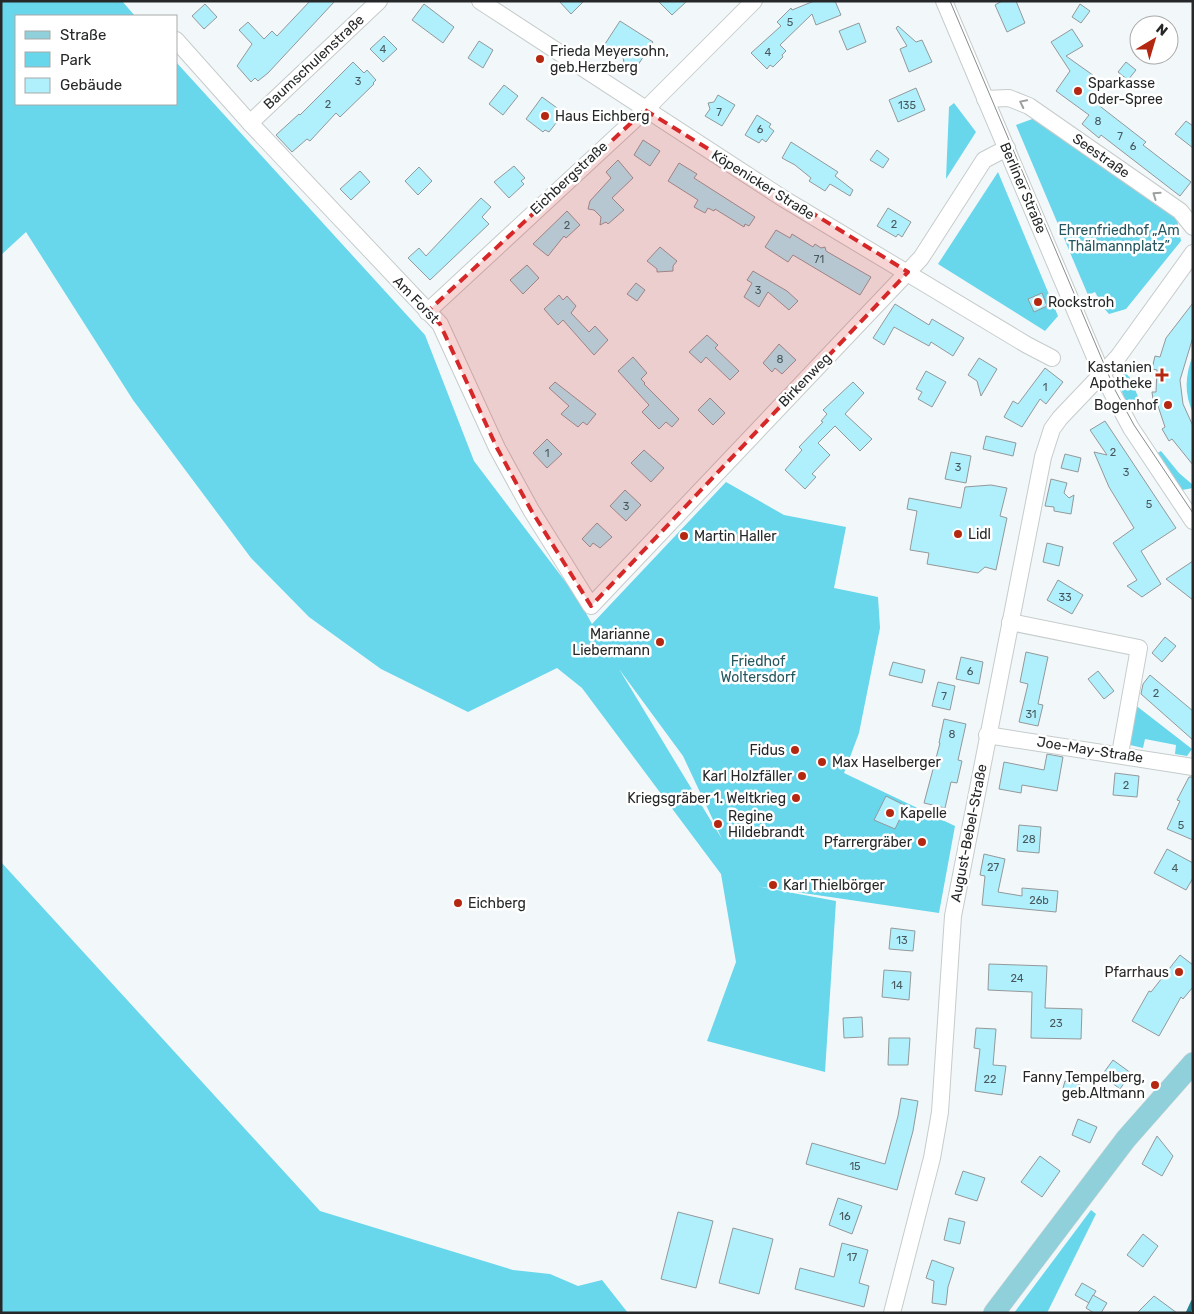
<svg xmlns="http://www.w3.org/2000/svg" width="1194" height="1314" font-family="Rubik,sans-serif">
  <rect width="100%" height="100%" fill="#f2f8f9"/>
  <g fill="#68d6eb" fill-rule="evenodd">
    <path d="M1,1h121l13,15h-119v88h160v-42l249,273 49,126 103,136 15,27 134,-142 58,33 62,12 -12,61 44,9 2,31 -21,105 -15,40 111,53 -16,87 -183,-27 80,15 -11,171 -118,-31 29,-79 -15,-88 -139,-186 -25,-20 -89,44 -87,-43 -72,-52 -58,-59 -118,-158 -107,-168 -25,23zM619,669l64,87 39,83z"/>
    <path d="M954,103l22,29 -30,47 3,-72z"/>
    <path d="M1035,118l142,101 4,22 -55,68 -17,5 -6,-7 -8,-15 -7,3 -72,-170z"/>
    <path d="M998,172l60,144 -13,15 -107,-67z"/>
    <path d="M1193,355v58c-9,-19 -8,-38 0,-58z"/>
    <path d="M1124,371l6,7 10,23 -11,6c-8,-13 -10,-21 -5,-36z"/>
    <path d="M1161,451l18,22 14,12v3l-11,2 -26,-36z"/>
    <path d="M1134,704l58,45 -5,7 -12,-2 1,-9 -31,-6 -2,9 -13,-3z"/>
    <path d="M1,862l319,349 193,59 37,4 28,12 24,-6 26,33h-627z"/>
    <path d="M1091,1210l5,4 -49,99h-33z"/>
  </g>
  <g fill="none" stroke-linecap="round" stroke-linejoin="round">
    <path stroke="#288392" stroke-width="4.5" d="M1188,1313l5,-11"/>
  </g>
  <g fill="#b0effc" stroke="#93999a">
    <path d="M310,1h25l-67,72 -10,8 -3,-3 -4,4 -14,-16 15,-22 -13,-14 9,-8 16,17 8,-8 5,5z"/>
    <path d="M559,1h25l-13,13z"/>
    <path d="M658,1h29l-15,14z"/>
    <path d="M814,1h21l6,14 -25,10 -4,-11 -32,31 6,6 -4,4 1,2 -10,10 -3,-2 -3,4 -16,-16 30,-27 -4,-4 14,-14 1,2z"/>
    <path d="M1002,1h14l9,22 -18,9 -12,-27z"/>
    <path d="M205,4l12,13 -13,12 -12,-13z"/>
    <path d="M424,4l30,23 -11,16 -31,-23z"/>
    <path d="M1080,4l10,7 -9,12 -9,-6z"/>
    <path d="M620,21l33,21 -17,26 -5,-4 -6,2 -3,-12 -12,3 -2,-7 -5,-3z"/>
    <path d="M859,23l7,19 -19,8 -8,-19z"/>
    <path d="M898,26l18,16 6,-2 10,22 -23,10 -9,-23 7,-3 -11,-18z"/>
    <path d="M1072,29l11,17 -17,10 38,27 -12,17 54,42 -3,3 48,37 -11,14 -79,-61 -2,3 -17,-14 7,-9 -33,-24 14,-20 -19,-29z"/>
    <path d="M384,36l13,13 -14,13 -13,-13z"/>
    <path d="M479,41l14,9 -10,18 -15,-10z"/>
    <path d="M353,62l11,11 3,-3 9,10 -3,3 1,1 -34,33 -4,-4 -26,28 -3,-2 -15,13 -16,-17 23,-21 1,1z"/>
    <path d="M1126,62l10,8 -8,10 -10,-8z"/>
    <path d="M504,85l14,11 -15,19 -14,-11z"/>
    <path d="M916,88l9,22 -27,12 -9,-22z"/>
    <path d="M718,95l17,10 -13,21 -17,-10 5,-7 -2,-6 6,-1z"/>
    <path d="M542,97l22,16 -15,19 -4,-2 -2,2 -17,-13z"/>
    <path d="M757,115l14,9 -2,3 5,4 -8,11 -4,-3 -3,4 -14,-8z"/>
    <path d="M1186,121l7,5v22l-18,-14z"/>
    <path d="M643,140l17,11 -10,15 -16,-11z"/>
    <path d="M791,142l47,30 -3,4 18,14 -3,6 -20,-12 -5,7 -16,-10 2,-3 -16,-13 -13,-7z"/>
    <path d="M877,150l12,9 -6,9 -13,-8z"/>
    <path d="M618,160l15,18 -21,20 12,12 -16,14 -2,-2 -6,3 1,-8 -7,-7 -6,-1 2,-8 21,-23 -5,-6z"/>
    <path d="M679,163l18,11 -3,4 61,39 -6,9 -4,-2 -1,3 -29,-18 -1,2 -6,-3 -3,5 -11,-6 4,-7 -30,-19z"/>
    <path d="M514,166l11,12 -4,3 3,3 -15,14 -15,-16z"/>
    <path d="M419,167l13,14 -14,14 -13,-14z"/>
    <path d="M360,171l10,11 -19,18 -11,-11z"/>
    <path d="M481,198l10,9 -9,10 7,7 -59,56 -22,-22 11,-10 7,8z"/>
    <path d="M888,208l23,14 -9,15 -4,-3 -2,3 -19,-11z"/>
    <path d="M567,211l13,14 -14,13 -2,-2 -16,20 -15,-12z"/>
    <path d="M776,230l14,8 2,-4 21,13 2,-3 6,4 4,-1 1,4 45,26 -11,18 -67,-40 -5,7 -23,-15z"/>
    <path d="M660,247l17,14 -4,5v5l-16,1v-3l-10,-8z"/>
    <path d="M527,265l12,13 -16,16 -13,-14z"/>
    <path d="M753,271l34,20 11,10 -9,9 -21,-18 -9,15 -15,-10 8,-14 -5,-3z"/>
    <path d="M636,283l9,7 -8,11 -10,-7z"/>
    <path d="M1042,293l5,13 -13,6 -6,-13z"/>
    <path d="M559,295l4,5 4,-4 9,10 -5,7 18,19 6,-6 13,14 -14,15 -31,-35 -5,5 -14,-16z"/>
    <path d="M1193,303v34l-13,43 3,24 10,22v39l-21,-26 -3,2 -7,-12 3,-2 -7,-21 -4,1 -2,-15h4l1,-22 -5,-1 3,-13 5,1 6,-19z"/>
    <path d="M895,304l34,21 3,-6 32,19 -11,18 -22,-14 -2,4 -35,-19 -10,18 -11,-7z"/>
    <path d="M707,335l11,10 -3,3 24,23 -9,9 -24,-23 -5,6 -12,-11z"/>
    <path d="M779,344l17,16 -14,14 -7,-6 -3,4 -9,-9z"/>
    <path d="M633,357l14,16 -6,6 4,4 -1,1 35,35 -7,8 -6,-5 -7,7 -17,-17 7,-7 -31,-34z"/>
    <path d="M979,358l18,11 -16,27 -4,-15 -9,-6z"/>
    <path d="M1045,368l18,14 -17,22 -6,-5 -18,28 -18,-10 9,-16 5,3z"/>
    <path d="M926,371l20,11 -14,25 -14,-8 4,-7 -6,-3z"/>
    <path d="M555,382l41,32 -9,11 -4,-3 -5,5 -17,-13 8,-8 -20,-18z"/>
    <path d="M853,382l11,11 -19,21 27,25 -12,12 -25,-25 -17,17 12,12 -18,19 4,3 -11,12 -20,-19 17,-20 -3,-3 24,-25 -2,-1 6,-7 -4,-4z"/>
    <path d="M710,398l15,15 -12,12 -15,-15z"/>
    <path d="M1105,421l71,107 -35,23 20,33 -19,13 -15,-11 10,-6 -24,-37 21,-15 -25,-41 -15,-35 13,3 -17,-25z"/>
    <path d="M986,436l30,7 -3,13 -30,-7z"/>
    <path d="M547,439l15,15 -15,14 -14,-15z"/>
    <path d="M644,450l20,18 -13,14 -20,-19z"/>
    <path d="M951,452l20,4 -5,27 -21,-4z"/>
    <path d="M1065,454l16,4 -3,14 -17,-4z"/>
    <path d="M1051,479l16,4 -3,10 5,5 5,-3 -3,19 -17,-3v-4l-9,-1z"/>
    <path d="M991,485l16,3 -7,28 7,2 -11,52 -11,-3 -7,6 -51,-9 2,-11 -19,-3 7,-39 -10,-2 2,-11 52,10 4,-21z"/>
    <path d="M625,490l16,15 -15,16 -16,-15z"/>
    <path d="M597,523l15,14 -12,11 -7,-5 -3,4 -8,-8z"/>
    <path d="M1047,543l16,4 -4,19 -16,-4z"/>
    <path d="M1193,561v39l-27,-21z"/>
    <path d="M1058,580l25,15 -11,19 -25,-14z"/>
    <path d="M1165,637l11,9 -14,16 -10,-9z"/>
    <path d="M1026,652l22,5 -10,47 5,1 -5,21 -19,-4 9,-38 -8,-2z"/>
    <path d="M961,657l22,5 -4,22 -23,-5z"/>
    <path d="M893,662l32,8 -3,13 -33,-8z"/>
    <path d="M1098,671l16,20 -10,8 -16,-20z"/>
    <path d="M1150,675l43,36v29l-52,-46 2,-10z"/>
    <path d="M938,682l17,4 -5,24 -18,-4z"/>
    <path d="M944,719l22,5 -8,36 4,1 -5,22 -6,-1 -6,26 -21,-5 16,-60h-1z"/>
    <path d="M1047,754l16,3 -6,34 -35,-6 -1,8 -22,-4 5,-27 40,8z"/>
    <path d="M1115,773l24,3 -2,21 -24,-2z"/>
    <path d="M1189,777h4v63l-26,-11 13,-28 -3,-1z"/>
    <path d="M886,796l20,10 -11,23 -21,-9z"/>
    <path d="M1019,825l22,2 -2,26 -22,-2z"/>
    <path d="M1167,849l26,14v15l-7,12 -32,-17z"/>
    <path d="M984,854l21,5 -7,33 24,4v-8l36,3 -2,21 -74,-7 3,-29 -5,-1z"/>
    <path d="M891,928l24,3 -2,20 -24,-2z"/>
    <path d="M1180,955l13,10v22l-10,12 -2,-2 -22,39 -27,-15 17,-30 2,1z"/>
    <path d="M989,964l58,2 -2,42 37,1 -1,30 -50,-1 1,-46 -44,-2z"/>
    <path d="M884,970l27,2 -2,28 -27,-3z"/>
    <path d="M862,1017l1,20 -19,1 -1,-20z"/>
    <path d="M976,1028l20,1 -3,36 13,1 -4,29 -27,-4 5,-42 -6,-1z"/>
    <path d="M889,1038h21l-2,27h-20z"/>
    <path d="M1113,1060l18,13 -11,16 -18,-14z"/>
    <path d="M1065,1081l16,4 -3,12 -16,-5z"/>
    <path d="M901,1098l17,3 -5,30 -16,59 -91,-26 6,-21 73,21 13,-48z"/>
    <path d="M1078,1119l19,8 -7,16 -18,-8z"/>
    <path d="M1157,1136l16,20 -11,20 -20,-12z"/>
    <path d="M1040,1156l20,15 -18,26 -21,-15z"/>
    <path d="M963,1171l22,7 -8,23 -22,-7z"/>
    <path d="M838,1198l24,8 -10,28 -23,-9z"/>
    <path d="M678,1212l35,9 -17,67 -35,-9z"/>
    <path d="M949,1218l16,4 -5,22 -16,-4z"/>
    <path d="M733,1228l40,11 -14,55 -40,-11z"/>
    <path d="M1143,1234l15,12 -15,21 -16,-12z"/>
    <path d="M842,1243l26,7 -9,33 10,3 -5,21 -69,-18 5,-21 34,9z"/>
    <path d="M932,1260l22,8 -6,19 -2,18 -14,-2 2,-22 -8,-3z"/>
    <path d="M1082,1283l14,8 -7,12 -14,-8z"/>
    <path d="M1093,1295l14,8 -6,10h-7l-8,-5z"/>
    <path d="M1154,1296l23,17h-40z"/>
  </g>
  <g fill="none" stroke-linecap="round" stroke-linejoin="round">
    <g stroke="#c6cbcc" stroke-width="18">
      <g id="minor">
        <path d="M480,1l304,198 243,146 25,13"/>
        <path d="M944,1l158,373 29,54 62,93"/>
        <path d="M176,40l74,83 190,201 57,124 34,62 60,96 330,-348 63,-98 23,-12"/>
        <path d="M985,99l24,-1 20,8 151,105 13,16"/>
        <path d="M250,123l129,-122"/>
        <path d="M427,312l218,-202 109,-109"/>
        <path d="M1010,622l129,26 -19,106"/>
        <path d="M987,735l206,32"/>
        <path d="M892,1313l40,-155 8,-46 13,-196 90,-459 9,-28 8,-11 58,-61 75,-104"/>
      </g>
    </g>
    <g stroke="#d3d4d4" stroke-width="22">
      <path id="major" d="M994,1313l132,-174 67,-76"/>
    </g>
    <use href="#minor" stroke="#fff" stroke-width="16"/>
    <use href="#major" stroke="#8fd0db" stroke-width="21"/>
    <path stroke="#878b8c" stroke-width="1" d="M950,1l165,389 19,35 59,88"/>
  </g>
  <defs><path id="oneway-chevron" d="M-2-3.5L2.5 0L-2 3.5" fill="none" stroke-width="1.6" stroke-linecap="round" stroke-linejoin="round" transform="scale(1.25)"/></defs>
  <g stroke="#9d9e9e">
    <use href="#oneway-chevron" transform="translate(1023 103) rotate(-154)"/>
    <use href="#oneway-chevron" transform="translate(1156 195) rotate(-145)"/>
  </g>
  <path fill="#d62828" fill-opacity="0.2" stroke="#d62828" stroke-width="4" stroke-dasharray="10 6" stroke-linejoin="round" d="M645,110l263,162 -317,334 -60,-96 -34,-62 -57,-124 -13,-12z"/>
  <g fill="#b42711" stroke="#fff" stroke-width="2">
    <circle cx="540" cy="59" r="5"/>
    <circle cx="1078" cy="91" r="5"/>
    <circle cx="545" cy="116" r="5"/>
    <circle cx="1038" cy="302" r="5"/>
    <path d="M1159.5 367.5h5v5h5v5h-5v5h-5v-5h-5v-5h5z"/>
    <circle cx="1168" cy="405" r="5"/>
    <circle cx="958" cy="534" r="5"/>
    <circle cx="684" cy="536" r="5"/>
    <circle cx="660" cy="642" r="5"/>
    <circle cx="795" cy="750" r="5"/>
    <circle cx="822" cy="762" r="5"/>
    <circle cx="802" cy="776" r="5"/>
    <circle cx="796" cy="798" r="5"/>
    <circle cx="890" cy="813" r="5"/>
    <circle cx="718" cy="824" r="5"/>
    <circle cx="922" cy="842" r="5"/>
    <circle cx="773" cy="885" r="5"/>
    <circle cx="458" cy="903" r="5"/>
    <circle cx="1179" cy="972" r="5"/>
    <circle cx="1155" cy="1085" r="5"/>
  </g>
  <g text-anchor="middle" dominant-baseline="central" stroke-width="5" stroke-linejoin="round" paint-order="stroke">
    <g font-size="11" fill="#48595d">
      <text x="790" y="22">5</text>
      <text x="383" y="49">4</text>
      <text x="768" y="52">4</text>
      <text x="358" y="81">3</text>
      <text x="328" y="104">2</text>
      <text x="907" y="105">135</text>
      <text x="719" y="112">7</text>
      <text x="1098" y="121">8</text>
      <text x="760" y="129">6</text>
      <text x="1120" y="136">7</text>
      <text x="1133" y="146">6</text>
      <text x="894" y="224">2</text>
      <text x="567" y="225">2</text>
      <text x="819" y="259">71</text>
      <text x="758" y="290">3</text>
      <text x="780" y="359">8</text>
      <text x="1045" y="387">1</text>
      <text x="1113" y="452">2</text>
      <text x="547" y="453">1</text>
      <text x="958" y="467">3</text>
      <text x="1126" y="472">3</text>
      <text x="1149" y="504">5</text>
      <text x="626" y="506">3</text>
      <text x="1065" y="597">33</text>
      <text x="970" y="671">6</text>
      <text x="1156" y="693">2</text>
      <text x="944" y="696">7</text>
      <text x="1031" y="714">31</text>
      <text x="952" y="734">8</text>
      <text x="1126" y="785">2</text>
      <text x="1181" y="825">5</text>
      <text x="1029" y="839">28</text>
      <text x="993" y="867">27</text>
      <text x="1175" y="868">4</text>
      <text x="1039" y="900">26b</text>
      <text x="902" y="940">13</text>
      <text x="1017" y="978">24</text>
      <text x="897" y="985">14</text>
      <text x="1056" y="1023">23</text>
      <text x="990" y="1079">22</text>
      <text x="855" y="1166">15</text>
      <text x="845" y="1216">16</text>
      <text x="852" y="1257">17</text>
    </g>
    <g font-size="14" fill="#252728" stroke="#fff" text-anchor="start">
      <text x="550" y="51">Frieda Meyersohn,<tspan x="550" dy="16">geb.Herzberg</tspan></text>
      <text x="1088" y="83">Sparkasse<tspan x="1088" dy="16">Oder-Spree</tspan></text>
      <text x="555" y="116">Haus Eichberg</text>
      <text x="1048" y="302">Rockstroh</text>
      <text x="1152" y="367" text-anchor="end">Kastanien<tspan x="1152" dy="16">Apotheke</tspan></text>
      <text x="1158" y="405" text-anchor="end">Bogenhof</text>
      <text x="968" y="534">Lidl</text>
      <text x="694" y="536">Martin Haller</text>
      <text x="650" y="634" text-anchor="end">Marianne<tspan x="650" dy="16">Liebermann</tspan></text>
      <text x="785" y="750" text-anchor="end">Fidus</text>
      <text x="832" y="762">Max Haselberger</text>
      <text x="792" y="776" text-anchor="end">Karl Holzfäller</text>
      <text x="786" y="798" text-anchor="end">Kriegsgräber 1. Weltkrieg</text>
      <text x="900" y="813">Kapelle</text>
      <text x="728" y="816">Regine<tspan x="728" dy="16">Hildebrandt</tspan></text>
      <text x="912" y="842" text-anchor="end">Pfarrergräber</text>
      <text x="783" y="885">Karl Thielbörger</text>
      <text x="468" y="903">Eichberg</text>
      <text x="1169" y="972" text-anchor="end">Pfarrhaus</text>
      <text x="1145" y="1077" text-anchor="end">Fanny Tempelberg,<tspan x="1145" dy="16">geb.Altmann</tspan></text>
    </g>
    <g font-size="14" fill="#252728" stroke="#fff">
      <text transform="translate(314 62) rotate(-43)">Baumschulenstraße</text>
      <text transform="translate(1101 156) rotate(35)">Seestraße</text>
      <text transform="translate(569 178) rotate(-43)">Eichbergstraße</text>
      <text transform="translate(763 185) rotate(32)">Köpenicker Straße</text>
      <text transform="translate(1023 188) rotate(67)">Berliner Straße</text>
      <text transform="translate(416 300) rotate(46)">Am Forst</text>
      <text transform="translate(805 380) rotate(-46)">Birkenweg</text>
      <text transform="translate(1090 750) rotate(9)">Joe-May-Straße</text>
      <text transform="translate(969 833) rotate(-79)">August-Bebel-Straße</text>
    </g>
    <g font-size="14" fill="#255760" stroke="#fff">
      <text x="1119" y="230">Ehrenfriedhof „Am<tspan x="1119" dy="16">Thälmannplatz”</tspan></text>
      <text x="758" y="661">Friedhof<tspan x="758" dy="16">Woltersdorf</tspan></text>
    </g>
  </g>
  <rect width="1194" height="1314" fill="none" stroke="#252728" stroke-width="5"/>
  <rect x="15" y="15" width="162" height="90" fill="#ffffff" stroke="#a8a9a9"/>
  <rect x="25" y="31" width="25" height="8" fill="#8fd0db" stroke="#a8a9a9"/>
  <text x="60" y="40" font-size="15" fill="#252728">Straße</text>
  <rect x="25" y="52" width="25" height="15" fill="#68d6eb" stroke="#a8a9a9"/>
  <text x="60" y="65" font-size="15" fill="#252728">Park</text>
  <rect x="25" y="78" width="25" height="15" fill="#b0effc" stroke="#a8a9a9"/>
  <text x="60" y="90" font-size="15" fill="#252728">Gebäude</text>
  <g transform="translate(1154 40) rotate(38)"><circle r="24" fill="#ffffff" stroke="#a8a9a9"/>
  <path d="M0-4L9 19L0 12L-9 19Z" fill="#b42711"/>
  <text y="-8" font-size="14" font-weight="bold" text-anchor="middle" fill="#252728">N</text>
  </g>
</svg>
